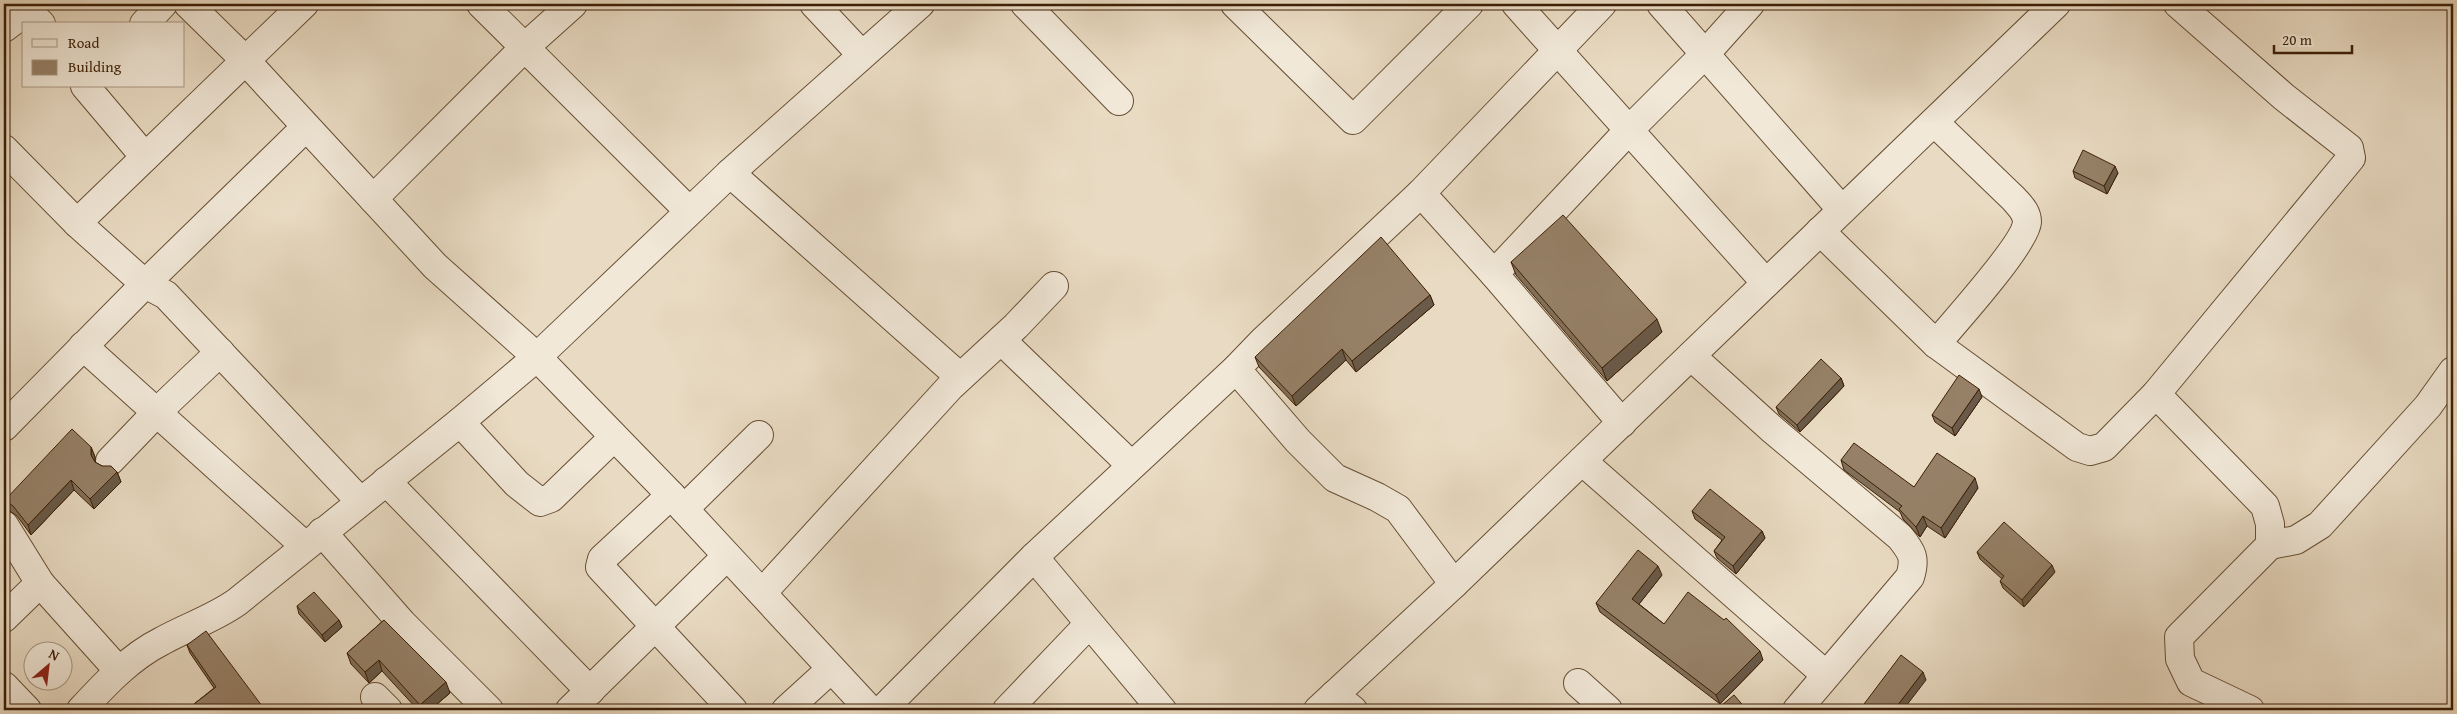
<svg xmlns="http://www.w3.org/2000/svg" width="2457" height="714" font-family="'Gentium Book Plus',serif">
  <rect width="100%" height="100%" fill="#e9dbc3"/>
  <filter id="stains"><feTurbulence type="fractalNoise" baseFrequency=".004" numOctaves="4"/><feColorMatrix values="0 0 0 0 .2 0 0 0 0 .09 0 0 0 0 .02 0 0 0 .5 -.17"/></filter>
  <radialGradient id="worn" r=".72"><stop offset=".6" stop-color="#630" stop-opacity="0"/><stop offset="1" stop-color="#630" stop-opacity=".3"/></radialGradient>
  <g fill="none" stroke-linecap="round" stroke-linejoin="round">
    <g stroke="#674e34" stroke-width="30">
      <g id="minor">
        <path d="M481,4l208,207"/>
        <path d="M814,4l47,50"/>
        <path d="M1025,4l94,97"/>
        <path d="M1235,4l118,116 116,-116"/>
        <path d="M1516,4l250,279"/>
        <path d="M1661,4l181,206"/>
        <path d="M144,24l19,-20"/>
        <path d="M4,28l16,-12 12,-1 9,9"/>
        <path d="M85,86l60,71"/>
        <path d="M1934,122l80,77c6,7 13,13 13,23 -1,21 -74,102 -91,122"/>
        <path d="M4,149l73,74 68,61 21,11 194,206"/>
        <path d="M730,173l230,204"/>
        <path d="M1421,193l73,81 128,149"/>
        <path d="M373,199l152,-152 48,-43"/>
        <path d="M77,223l227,-219"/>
        <path d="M1820,231l116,113 141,103 13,4 14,-4 52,-53 109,112 5,18v21l-91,92 1,22 11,23 59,28"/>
        <path d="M1494,274l135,-144 77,-77 44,-49"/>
        <path d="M1001,340l130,125"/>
        <path d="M83,346l222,200"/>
        <path d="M1691,356l82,74 127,107c12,15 16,21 10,40l-113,133"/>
        <path d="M1236,369l62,72 37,37 42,19 21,12 56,75"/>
        <path d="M2156,394l195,-236 -2,-10 -65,-51 -106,-93"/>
        <path d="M460,422l57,62 23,18 11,-4 63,-61"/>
        <path d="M4,427l141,-143 161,-157"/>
        <path d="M110,461l47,-49 63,-60"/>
        <path d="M1582,461l244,214"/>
        <path d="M386,481l204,210"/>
        <path d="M671,495l-69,64 -2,8 133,143"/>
        <path d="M684,509l75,-74"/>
        <path d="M4,525l36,58 79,88"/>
        <path d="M322,532l80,91 87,87"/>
        <path d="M2270,545l26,-5 24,-15 108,-119 25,-35"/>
        <path d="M1034,557l128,153"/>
        <path d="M763,592l187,-205 66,-61 38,-40"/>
        <path d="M4,618l36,-35"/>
        <path d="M1578,683l30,27"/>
        <path d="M4,686l23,24"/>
        <path d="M1334,695l19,15"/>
        <path d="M375,697l13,13"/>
        <path d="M81,710c24,-26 49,-53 81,-69 25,-14 51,-22 75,-39l223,-180 77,-65 193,-184 190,-169"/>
        <path d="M570,710l157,-154"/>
        <path d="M786,710l45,-41"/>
        <path d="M882,710l152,-153 202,-188 27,-28 158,-148 181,-189"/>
        <path d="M1007,710l82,-86"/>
        <path d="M1318,710l136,-126 602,-580"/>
      </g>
    </g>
    <g stroke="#674e34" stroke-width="30">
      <path id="tertiary" d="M188,4l57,56 190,206 102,91 134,138 199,215"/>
    </g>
    <use href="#minor" stroke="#f1e8d8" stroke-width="28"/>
    <use href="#tertiary" stroke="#f1e8d8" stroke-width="28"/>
  </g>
  <g fill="#816f59" stroke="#3c1f05">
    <path d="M2073,171l45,2 -11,21 -32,-16z"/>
    <path d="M1511,262l151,70 -55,49 -91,-106z"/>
    <path d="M1430,295l4,10 -78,67 -10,-12 -50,46 -37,-39 -4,-10z"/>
    <path d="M1841,378l3,8 -44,46 -21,-18 -3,-7z"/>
    <path d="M1982,397l-27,39 -20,-14 -3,-7z"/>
    <path d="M91,447l4,10v5l7,4 15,6 4,10 -27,27 -20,-19 -43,45 -14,-19 -9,-6 -3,-10z"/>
    <path d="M1841,460l73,27 64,1 -33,50 -18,-12 -7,11 -17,-18 -3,-7 -56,-42z"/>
    <path d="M1692,511l70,20 3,7 -29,36 -19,-16 -3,-7 8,-11 -27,-21z"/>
    <path d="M1977,552l78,20 -31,35 -21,-19 -3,-7 2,-2 -22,-20z"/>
    <path d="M1662,575l-23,29 25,20 99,36 -43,44 -120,-92 -4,-9z"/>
    <path d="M297,606l42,14 3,7 -17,15 -26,-28z"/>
    <path d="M384,620l66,73 -20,17h-12l-36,-39 -13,12 -18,-19 -4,-11z"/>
    <path d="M187,645l78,65h-69l-2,-6 20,-16 -24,-35z"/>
  </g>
  <g fill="#695a49" stroke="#3c1f05">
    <path d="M2115,166l3,7 -11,21 -3,-8z"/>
    <path d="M1430,295l4,10 -78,67 -4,-11z"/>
    <path d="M1657,319l5,13 -55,49 -5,-13z"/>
    <path d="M1342,349l4,11 -50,46 -4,-10z"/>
    <path d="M1841,378l3,8 -44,46 -3,-7z"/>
    <path d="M1979,389l3,8 -27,39 -3,-8z"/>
    <path d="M91,447l4,10v8l-4,-10z"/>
    <path d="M117,472l4,10 -27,27 -4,-10z"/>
    <path d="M1975,478l3,10 -33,50 -4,-10z"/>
    <path d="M71,480l3,10 -43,45 -3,-10z"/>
    <path d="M1923,516l4,10 -7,11 -4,-10z"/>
    <path d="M1762,531l3,7 -29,36 -3,-8z"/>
    <path d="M2052,565l3,7 -31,35 -2,-7z"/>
    <path d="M1658,566l4,9 -26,33 -4,-9z"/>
    <path d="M339,620l3,7 -17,15 -3,-7z"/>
    <path d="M1760,651l3,9 -43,44 -4,-9z"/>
    <path d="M379,660l3,11 -13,12 -4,-11z"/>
    <path d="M1923,672l3,8 -23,30h-9z"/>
    <path d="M446,682l4,11 -20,17h-9l-1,-5z"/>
  </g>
  <g fill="#968168" stroke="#3c1f05">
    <path d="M2083,150l32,16 -11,20 -31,-15z"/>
    <path d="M1563,215l94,104 -55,49 -91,-106z"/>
    <path d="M1381,237l49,58 -78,66 -10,-12 -50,47 -37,-39z"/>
    <path d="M1821,359l20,19 -44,47 -21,-18z"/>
    <path d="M1959,375l20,14 -27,39 -20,-13z"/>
    <path d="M72,429l19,18v8l4,7 7,4h9l6,6 -27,27 -19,-19 -43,45 -15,-19 -8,-6z"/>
    <path d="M1854,443l60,44 23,-34 38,25 -34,50 -18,-12 -7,11 -17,-18 3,-3 -61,-46z"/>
    <path d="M1710,489l52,42 -29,35 -19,-15 11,-14 -33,-26z"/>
    <path d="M2004,522l48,43 -30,35 -22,-19 4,-5 -27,-24z"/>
    <path d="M1638,550l20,16 -26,33 32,25 24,-32 36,28 2,-2 34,33 -44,44 -120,-92z"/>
    <path d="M314,592l25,28 -17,15 -25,-29z"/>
    <path d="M384,620l62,62 -26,23 -41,-45 -14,12 -18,-19z"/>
    <path d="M206,631l59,79h-66l-5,-6 22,-17 -29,-42z"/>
    <path d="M1901,655l22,17 -29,38h-30l-3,-2z"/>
    <path d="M1734,695l13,15h-31z"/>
  </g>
  <rect width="2457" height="714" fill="none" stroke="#e9dbc3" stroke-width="20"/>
  <rect x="5" y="5" width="2447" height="704" fill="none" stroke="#3c1f05" stroke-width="2.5"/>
  <rect x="10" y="10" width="2437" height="694" fill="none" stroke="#3c1f05"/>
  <rect x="22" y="22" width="162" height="65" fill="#f1e8d8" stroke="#a99884"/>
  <rect x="32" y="39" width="25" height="8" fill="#f1e8d8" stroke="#a99884"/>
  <text x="68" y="48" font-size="15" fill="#3c1f05">Road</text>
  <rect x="32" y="60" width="25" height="15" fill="#968168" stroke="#a99884"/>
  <text x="68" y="72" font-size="15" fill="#3c1f05">Building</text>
  <g transform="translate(48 666) rotate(28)"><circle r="24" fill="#f1e8d8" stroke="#a99884"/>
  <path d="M0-4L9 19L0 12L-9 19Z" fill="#8f2418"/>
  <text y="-8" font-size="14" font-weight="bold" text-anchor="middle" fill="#3c1f05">N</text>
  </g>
  <path d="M2274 45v8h78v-8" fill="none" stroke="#3c1f05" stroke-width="2.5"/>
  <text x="2282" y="45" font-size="15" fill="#3c1f05" stroke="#f1e8d8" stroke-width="4" paint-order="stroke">20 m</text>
  <rect width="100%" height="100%" filter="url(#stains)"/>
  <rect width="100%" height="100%" fill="url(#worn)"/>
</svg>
